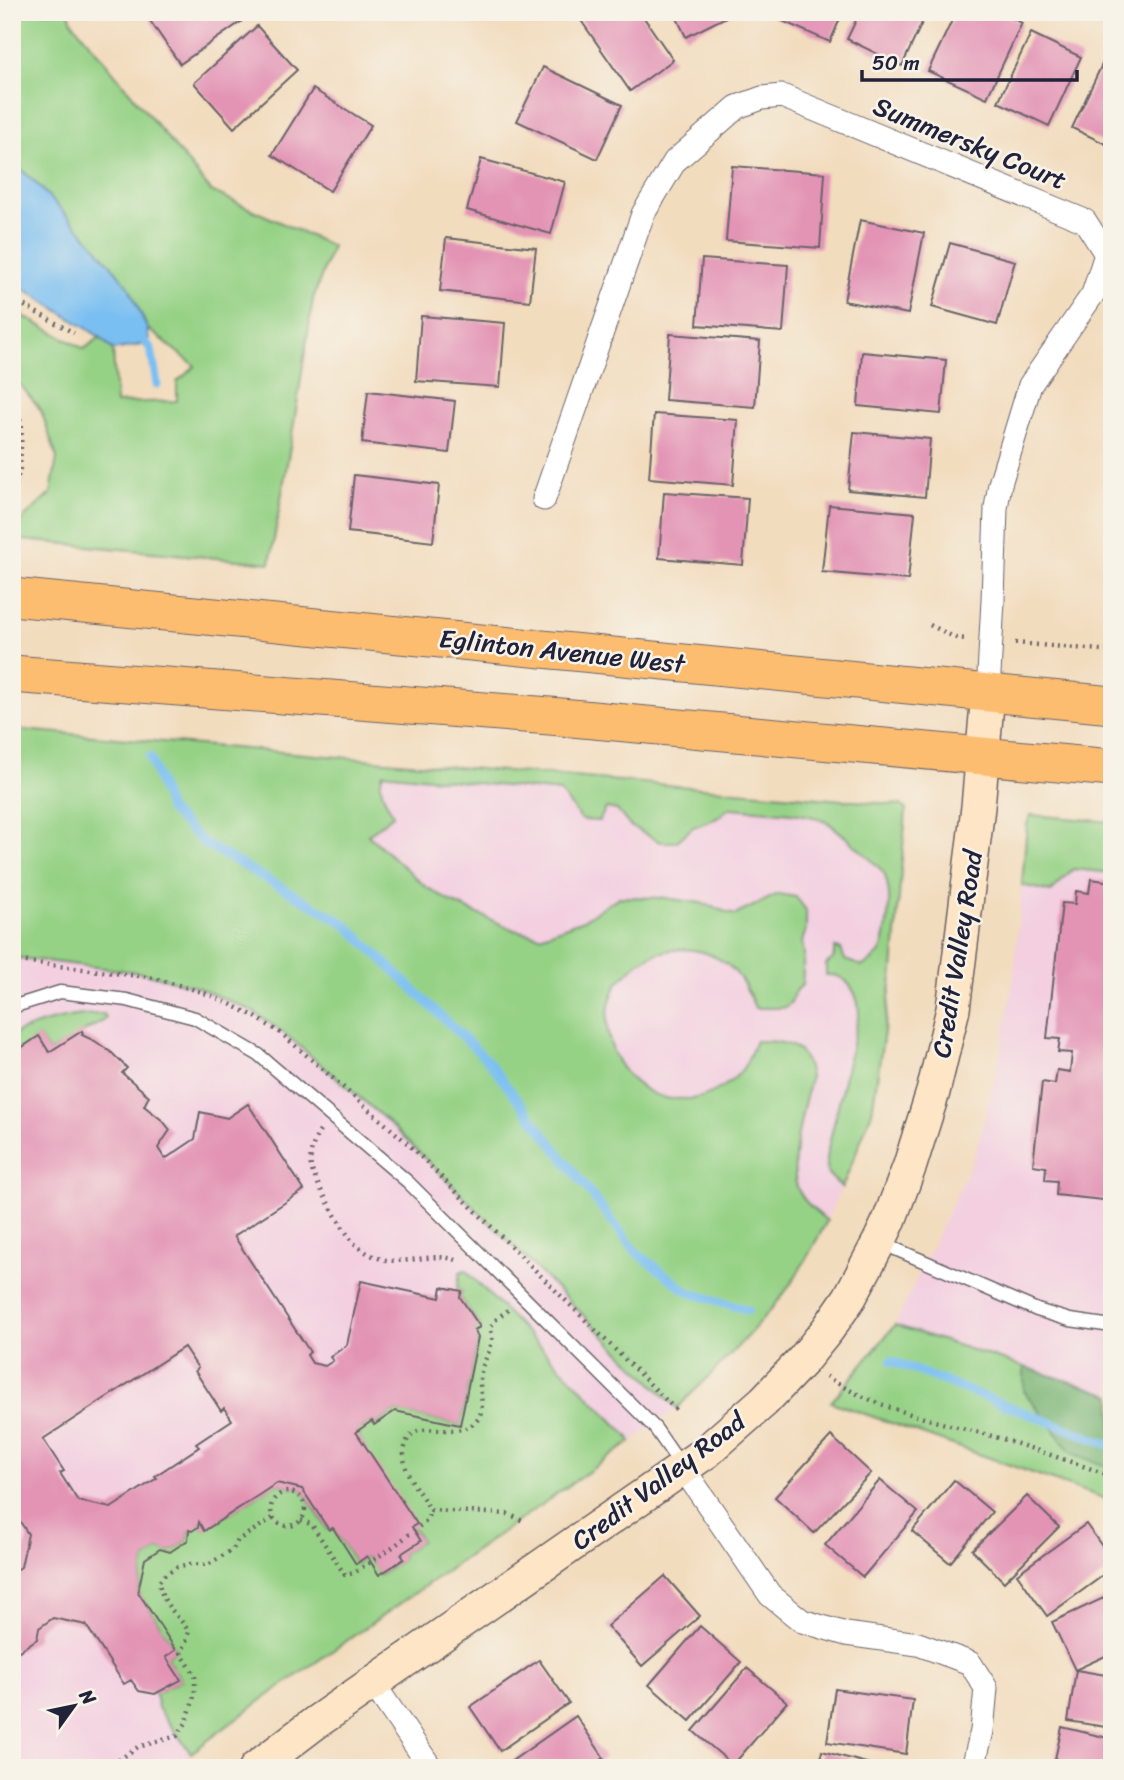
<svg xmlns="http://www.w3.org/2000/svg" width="1124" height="1780" font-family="Sriracha,sans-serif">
  <rect width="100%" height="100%" fill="#f7f3e8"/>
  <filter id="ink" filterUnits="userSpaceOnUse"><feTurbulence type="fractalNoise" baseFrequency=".0143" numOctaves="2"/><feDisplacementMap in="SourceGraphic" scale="14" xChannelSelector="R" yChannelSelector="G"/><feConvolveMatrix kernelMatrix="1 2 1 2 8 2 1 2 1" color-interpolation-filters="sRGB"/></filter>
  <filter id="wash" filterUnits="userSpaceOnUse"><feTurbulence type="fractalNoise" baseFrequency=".00686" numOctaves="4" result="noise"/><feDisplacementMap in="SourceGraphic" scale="28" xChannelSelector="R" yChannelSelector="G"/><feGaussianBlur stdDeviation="1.57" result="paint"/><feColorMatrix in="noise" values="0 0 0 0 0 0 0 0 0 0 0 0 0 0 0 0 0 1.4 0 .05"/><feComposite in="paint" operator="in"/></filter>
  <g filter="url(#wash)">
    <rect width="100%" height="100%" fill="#f2dcbe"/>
    <g fill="#f3cfe0">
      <path d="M12,729l889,76 5,5 -13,161 -21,141 -30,76 -35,71 -96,116 -34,33 -46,34 -372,260 -68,51 -15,15h-164z"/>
      <path d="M1031,815l81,7v573l-217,-70 80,-170 22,-86 16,-86 14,-159z"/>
    </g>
    <g fill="#96d286" stroke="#5c7a60" stroke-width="2">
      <path d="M12,12h57l3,10 139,169 121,55 -19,53 -18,118 -25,146 -258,-24v-10l39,-36 6,-35 -16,-48 -29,-35v-65l72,39 16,-12 13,13 3,53 61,-2v-19l18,-16 -48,-38 -18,-41 -95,-106 -22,-19z"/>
      <path d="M12,729l889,76 5,5 -13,161 -21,141 -30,76 -14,-14 -2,-16 33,-144c0,-19 -11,-41 -33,-39v-11l7,-5 2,-11 6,1 4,11 17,6c21,-9 22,-22 25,-43 3,-15 3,-33 -2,-48 -2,-6 -53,-51 -60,-54 -20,-10 -72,-11 -96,-13l-12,10 -24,9 -17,15h-16l-30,-16 -13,-16 -11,-2 -7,13 -17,-1 -22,-28 -177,-19c-7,14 4,29 10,42l-25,20 57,51 26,16 63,28 26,6 43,-16 36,-23 45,1 37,5 34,12 43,-21 18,3 10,13v19l-4,13 2,11 -2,32 -8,8 -3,9 -5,5 -5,1h-26c-7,-18 -15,-36 -33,-47 -29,-19 -69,-14 -93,10 -3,4 -8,8 -11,12 -26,43 -2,103 48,115 6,2 14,0 21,1 20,0 48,-16 58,-34 4,-7 7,-16 11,-24 31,1 48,1 54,36 -5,27 -23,88 -12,112 6,14 18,22 29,32 -14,25 -27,52 -45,75 -32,40 -68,76 -105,112l-291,-288 -102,-87 -32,-22 -55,-24 -53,-14 -132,-16z"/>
      <path d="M1031,815l81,7v51l-39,-4 -22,23 -29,-7 5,-61z"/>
      <path d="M99,1014h5l2,5 -57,33 -10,-15 -27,17v-19c28,-13 56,-20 87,-21z"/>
      <path d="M465,1270l163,166 3,6 -372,260 -68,51 -33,-45 -3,-14 26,-14 -15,-23 10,-7 -38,-58 7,-33 15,-10 10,3 18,-12 1,-10 3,1 7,-9 5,8 73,-47 25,6 26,41 5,-2 23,36 11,-8 13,19 23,-16 -2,-5 20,-13 -65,-109 16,-11 3,4 20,-14 65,14 18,-88 -4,-7 6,-4 -20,-29 2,-6 -5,-1 3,-18z"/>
      <path d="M895,1325l129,42v24l47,61 41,16v33l-281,-99z"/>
    </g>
    <path fill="#78b473" stroke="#4d6b57" stroke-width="2" d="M1024,1367l88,28v73l-41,-15 -47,-62z"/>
    <path fill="#7abff1" stroke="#4e7096" stroke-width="2" d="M12,162l22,19 57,60 38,46 18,41 2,13 -3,3 -33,6 -13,-13 -88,-56z"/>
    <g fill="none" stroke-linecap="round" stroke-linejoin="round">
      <g stroke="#7abff1" stroke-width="9">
        <path d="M139,334l12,15 6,35"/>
        <path d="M150,757l19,53 36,34 139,79 143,137 149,192 52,40 60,18"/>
        <path d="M891,1361l221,85"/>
      </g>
    </g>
    <g id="blocks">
      <g fill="#e394b5" fill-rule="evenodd">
        <path d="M144,12h91l7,9 -62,43z"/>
        <path d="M590,12h50l33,48 -43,31 -50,-72z"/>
        <path d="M674,12h62l-50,25z"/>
        <path d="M773,12h70l-13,30 -59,-26z"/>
        <path d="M860,12h67l-25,54 -55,-27z"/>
        <path d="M956,12h43l23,11 -35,75 -59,-27z"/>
        <path d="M257,26l40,44 -63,58 -40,-45z"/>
        <path d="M1031,33l50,24 -32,69 -51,-24z"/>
        <path d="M1107,54l5,3v90l-40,-19z"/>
        <path d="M543,67l79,38 -25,54 -80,-38z"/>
        <path d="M313,89l58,36 -41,66 -58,-36z"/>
        <path d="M481,159l84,23 -14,52 -84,-24z"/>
        <path d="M732,166l93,7 -5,75 -94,-7z"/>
        <path d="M860,220l64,13 -16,81 -64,-13z"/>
        <path d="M446,238l90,10 -6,53 -90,-10z"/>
        <path d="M950,243l65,18 -18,64 -65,-18z"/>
        <path d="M702,259l86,6 -5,67 -86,-7z"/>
        <path d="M421,316l84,7 -5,64 -84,-6z"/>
        <path d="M670,334l90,7 -5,66 -90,-7z"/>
        <path d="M862,352l84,8 -5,54 -83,-8z"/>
        <path d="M368,391l87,10 -6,52 -87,-10z"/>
        <path d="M654,414l84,6 -5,65 -84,-7z"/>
        <path d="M854,432l76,7 -5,58 -77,-7z"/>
        <path d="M354,475l85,10 -6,57 -85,-10z"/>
        <path d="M664,492l84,6 -5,67 -84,-7z"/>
        <path d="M829,505l86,8 -7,67 -86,-8z"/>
        <path d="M1091,879l21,3v319l-56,-6 1,-14 -12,-1 1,-13 -13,-2 9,-83 13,2 2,-14 13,2 2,-19 -14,-1 2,-13 -13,-1 15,-135 13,1 1,-13 13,2z"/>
        <path d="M82,1031l1,2 -1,2 13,6 17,12 15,15 -5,5 27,23 -5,10 19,15 7,9 -12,18 7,11 30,-20 5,-27 27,6 21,-14 56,86 -70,46 76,116 -3,3 5,8 13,3 8,-5 -3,-4 17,-12 14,-64 79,17 2,-11 20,4 -2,6 20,30 -6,3 4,7 -18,88 -65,-14 -21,14 -2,-4 -16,11 61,92 -5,3 9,14 -20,13 3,5 -25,16 -12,-19 -11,8 -23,-36 -4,2 -27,-41 -25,-6 -73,48 -5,-9 -1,5 -6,4 -3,-1 -1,10 -18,12 -10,-3 -15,10 -7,33 38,58 -10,7 15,23 -26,14 -16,-3 -8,-11 -7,4 -38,-59 -33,-7 -14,10 -2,11 -18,12 -7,-3v-75l9,-6 7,-33 -16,-25v-455l27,-18 10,16zM184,1347l14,21 -3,3 26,40 3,-3 8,12 -36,24 3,3 -44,29 2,2 -46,30 -33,-7 -18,-28 4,-2 -21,-32z"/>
        <path d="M831,1436l40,37 -57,60 -39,-36z"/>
        <path d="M880,1480l38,32 -55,65 -38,-32z"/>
        <path d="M954,1480l38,32 -42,51 -38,-32z"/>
        <path d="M1027,1496l32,31 -55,55 -32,-32z"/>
        <path d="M1086,1524l26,36v9l-65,47 -30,-42z"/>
        <path d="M665,1576l35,40 -58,50 -35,-40z"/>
        <path d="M1112,1594v59l-37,17 -23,-48z"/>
        <path d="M700,1626l41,36 -51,59 -41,-36z"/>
        <path d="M539,1660l30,43 -69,48 -30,-44z"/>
        <path d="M747,1668l40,34 -54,63 -40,-34z"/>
        <path d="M1076,1670l36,6v52l-44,-7z"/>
        <path d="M835,1689l78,11 -7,54 -79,-12z"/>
        <path d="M576,1716l28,42 -14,10h-77l-4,-5z"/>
        <path d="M1062,1727l50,12v29h-59z"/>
        <path d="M822,1751l59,16v1h-63z"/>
      </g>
    </g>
  </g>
  <g filter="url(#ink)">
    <use href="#blocks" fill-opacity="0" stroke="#6b6369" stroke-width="2"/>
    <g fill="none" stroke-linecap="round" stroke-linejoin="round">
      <g stroke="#6b6369" stroke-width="15">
        <g id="lane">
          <path d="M12,1007l48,-15 67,8 68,18 64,37 149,127 247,246 27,39"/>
          <path d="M879,1242l158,68 33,10 42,6"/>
        </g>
      </g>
      <g stroke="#6b6369" stroke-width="25">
        <g id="street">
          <path d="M544,499l99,-285 32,-53 62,-54 25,-9 20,-2 303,125 21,33 -13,40 -63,91 -30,99 -4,24 -3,92 -5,93"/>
          <path d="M683,1468l87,127 32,26 44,13 72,10 52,19 16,25 -4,43 -9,37"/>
          <path d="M373,1683l58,85"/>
        </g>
      </g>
      <g stroke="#6b6369" stroke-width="36">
        <path id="secondary" d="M256,1768l59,-45 391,-271 58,-51 39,-41 25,-31 22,-32 29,-55 10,-21 21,-56 23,-73 20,-83 25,-202 10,-114"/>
      </g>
      <g stroke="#6b6369" stroke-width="39">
        <g id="primary">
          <path d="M12,597l1100,108"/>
          <path d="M12,674l538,42 562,52"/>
        </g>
      </g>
      <g stroke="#6b6369" stroke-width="4.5" stroke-dasharray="2 5" stroke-linecap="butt">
        <path d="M12,299l62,34"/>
        <path d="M12,400l10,24 -2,44 -8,32"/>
        <path d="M930,625l26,13 12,1"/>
        <path d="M1015,643l97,8"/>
        <path d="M12,960l142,18 48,14 26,11 26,13 28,18 124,108 271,269"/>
        <path d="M320,1131c-7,10 -11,24 -9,36 2,12 34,66 42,75 9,9 21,16 33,18 23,4 48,-8 70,0"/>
        <path d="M508,1310c-5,4 -13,9 -16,15 -2,5 1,11 0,16 -3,16 -12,23 -12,41 0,12 5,26 -2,37 -20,26 -65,-7 -73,28 -6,23 15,46 26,63l77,4 15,7"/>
        <path d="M826,1376c49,34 116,46 173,62 38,12 75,25 113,38"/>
        <circle cx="288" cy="1509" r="17"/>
        <path d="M301,1520l11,5 33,50 9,-2 39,-26 33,-26 5,-11"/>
        <path d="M107,1768l31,-21 39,-11 9,-13 7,-22 2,-11v-15l-14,-22 4,-8 4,-13c-12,-20 -26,-24 -30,-50l6,-7 12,-8 13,-3 18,1 25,-16 5,-9 35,-22"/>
      </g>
      <use href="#lane" stroke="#fff" stroke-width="12"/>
      <use href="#street" stroke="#fff" stroke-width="23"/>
      <use href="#secondary" stroke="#fee5c5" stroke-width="33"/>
      <use href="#primary" stroke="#fcbd6f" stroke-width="37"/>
    </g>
  </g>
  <g text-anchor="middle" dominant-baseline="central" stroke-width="5" stroke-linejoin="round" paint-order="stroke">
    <g font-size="26" fill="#22223b" stroke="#f7f3e8">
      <text transform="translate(970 143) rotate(22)">Summersky Court</text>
      <text transform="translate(562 651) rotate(6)">Eglinton Avenue West</text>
      <text transform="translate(957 954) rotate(-81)">Credit Valley Road</text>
      <text transform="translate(658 1481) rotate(-37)">Credit Valley Road</text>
    </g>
  </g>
  <rect width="1124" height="1780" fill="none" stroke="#f7f3e8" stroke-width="42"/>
  <g transform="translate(74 1706) rotate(57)" stroke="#f7f3e8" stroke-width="5" paint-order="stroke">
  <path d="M0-5L12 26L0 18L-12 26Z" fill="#22223b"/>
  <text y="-10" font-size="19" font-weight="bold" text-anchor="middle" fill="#22223b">N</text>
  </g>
  <path d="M862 70v10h215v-10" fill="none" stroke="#22223b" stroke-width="3.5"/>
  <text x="872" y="70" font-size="21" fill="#22223b" stroke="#f7f3e8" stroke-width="5" paint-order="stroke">50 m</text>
</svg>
